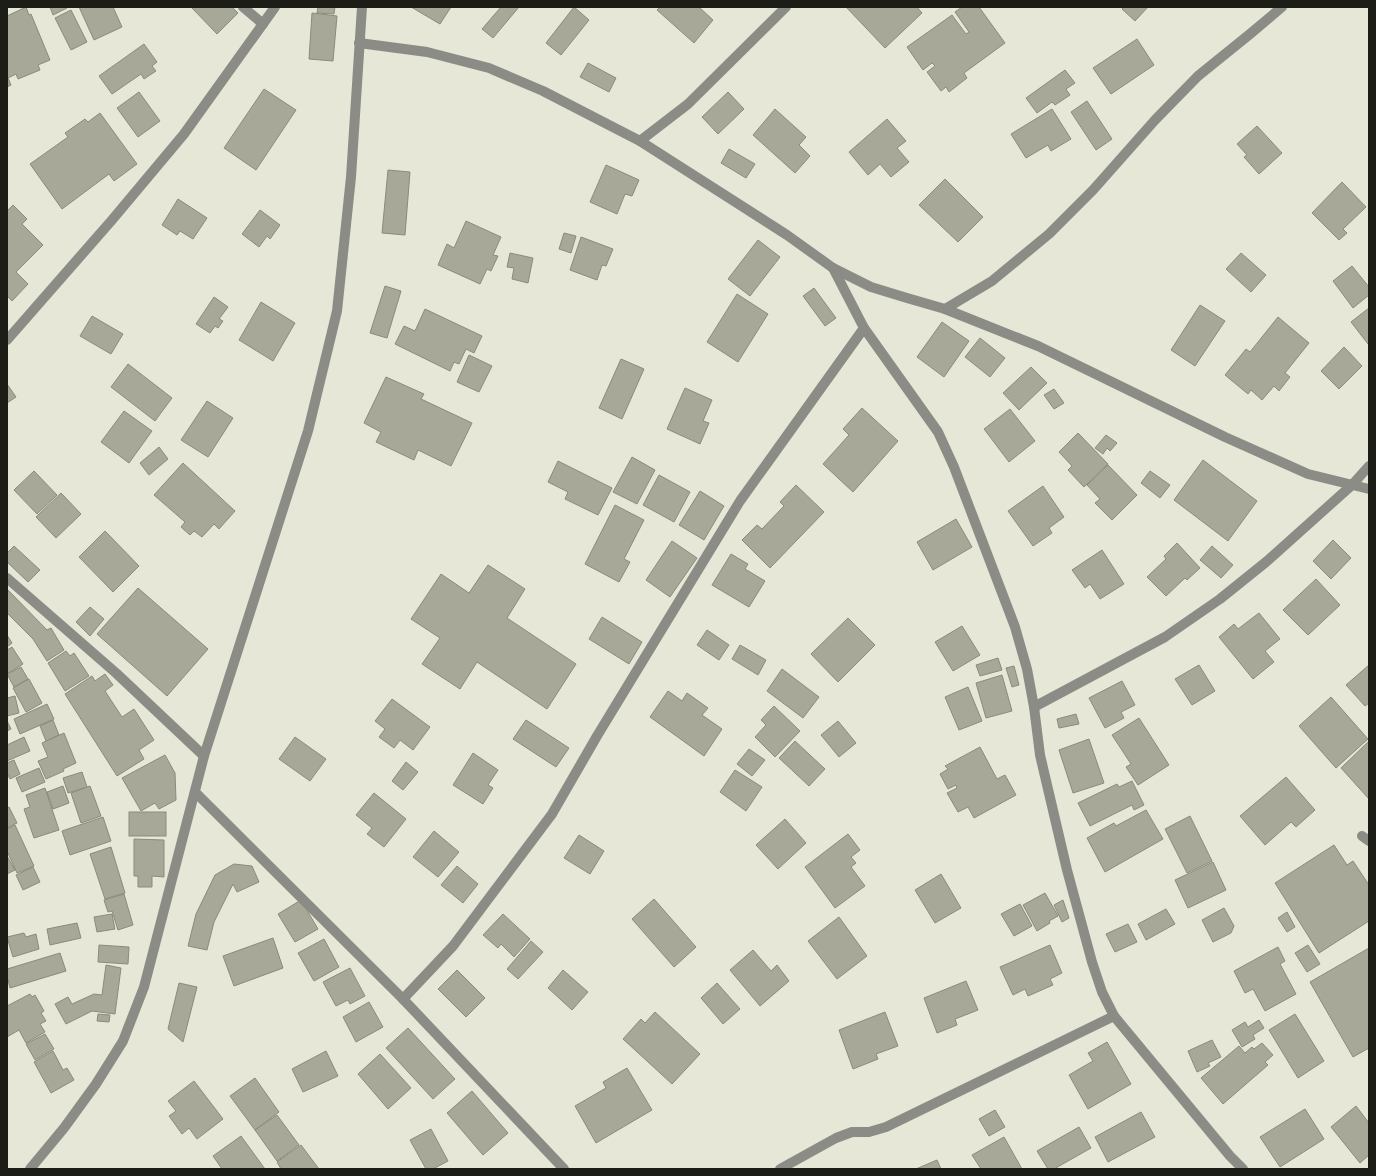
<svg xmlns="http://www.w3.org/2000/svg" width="1376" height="1176" font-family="'Golos Text',sans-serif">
  <rect width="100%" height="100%" fill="#e6e7d6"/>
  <g fill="#a8a899" stroke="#8b8b7c">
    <path d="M26,7l3,8 2,-1 19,46 -12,5 2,5 -22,9 -2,-5 -8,4 3,7 -4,2v-71z"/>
    <path d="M50,7h17v1l-14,7z"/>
    <path d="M79,7h34l9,20 -28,13z"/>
    <path d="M191,7h41l6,6 -21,21z"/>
    <path d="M318,7h17l-1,7 -17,-1z"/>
    <path d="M411,7h40l-11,17z"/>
    <path d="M501,7h18l-26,31 -11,-9z"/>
    <path d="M574,7l15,13 -28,35 -15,-12z"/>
    <path d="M660,7h39l14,13 -19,23 -37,-33z"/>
    <path d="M846,7h71l5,6 -37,35z"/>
    <path d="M962,7h17l26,36 -41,30 3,5 -18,14 -3,-5 -5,4 -14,-19 8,-6 -3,-3 -9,7 -16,-23 45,-32 14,19 3,-2 -14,-20z"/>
    <path d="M1124,7h24l-13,14 -13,-12z"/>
    <path d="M71,10l16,32 -16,8 -16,-32z"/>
    <path d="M312,13l25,3 -4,45 -24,-2z"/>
    <path d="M1137,39l17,26 -43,29 -18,-26z"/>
    <path d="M144,44l13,18 -5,4 4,5 -12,8 -3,-5 -29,20 -13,-18z"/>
    <path d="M588,63l28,15 -7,14 -29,-15z"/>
    <path d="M1065,70l10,13 -9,6 4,6 -15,10 -3,-3 -15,11 -11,-15z"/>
    <path d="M264,89l32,21 -40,60 -32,-22z"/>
    <path d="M139,92l21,29 -22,16 -21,-29z"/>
    <path d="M728,92l16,17 -26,25 -16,-17z"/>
    <path d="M1087,101l25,38 -16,11 -25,-38z"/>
    <path d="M775,109l31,28 -7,8 11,11 -15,17 -42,-38z"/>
    <path d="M1052,109l19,30 -20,12 -3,-6 -22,13 -15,-24z"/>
    <path d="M100,113l37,51 -23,17 -5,-7 -47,35 -32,-45 38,-27 -3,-4 20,-14 3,3z"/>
    <path d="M887,119l19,22 -9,7 12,14 -18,15 -11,-13 -12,11 -19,-23z"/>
    <path d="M1257,126l25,27 -23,21 -15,-17 3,-2 -10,-11z"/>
    <path d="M729,149l26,15 -9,14 -25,-15z"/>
    <path d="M606,165l33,15 -7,16 -7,-2 -8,20 -27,-12z"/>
    <path d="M388,170l22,2 -5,63 -23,-2z"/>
    <path d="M945,179l38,38 -25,25 -39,-37z"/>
    <path d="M1342,182l24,25 -23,22 4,4 -8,7 -27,-27z"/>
    <path d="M178,199l29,19 -14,21 -13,-8 -3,4 -15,-10z"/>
    <path d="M13,205l14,14 -5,5 21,21 -27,27 12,12 -16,17 -5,-5v-85z"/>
    <path d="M260,210l20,15 -10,14 -3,-3 -8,11 -17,-13z"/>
    <path d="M466,221l35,16 -8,18 5,1 -7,15 -4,-2 -7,15 -42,-19 9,-21 7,4z"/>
    <path d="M564,233l12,3 -5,17 -12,-4z"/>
    <path d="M581,237l32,12 -7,17 -4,-1 -5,15 -27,-10z"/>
    <path d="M758,240l22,17 -30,39 -22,-17z"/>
    <path d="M510,253l23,5 -5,25 -16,-4 2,-11 -7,-1z"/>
    <path d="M1241,253l25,22 -15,17 -25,-23z"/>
    <path d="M1352,266l17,21v8l-16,13 -20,-27z"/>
    <path d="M385,286l16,5 -14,47 -17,-5z"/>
    <path d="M814,288l22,30 -11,8 -22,-30z"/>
    <path d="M737,294l31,20 -30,48 -31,-20z"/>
    <path d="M214,297l14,10 -9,12 4,2 -5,7 -3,-2 -5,7 -14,-9z"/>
    <path d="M261,302l34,21 -22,38 -34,-21z"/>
    <path d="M1200,305l25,16 -30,45 -24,-16z"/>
    <path d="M1369,308v35l-1,1 -17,-22z"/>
    <path d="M425,309l57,27 -8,17 -8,-4 -7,15 -5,-2 -4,9 -55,-27 9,-18 11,5z"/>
    <path d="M92,316l31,18 -12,20 -31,-18z"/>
    <path d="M1278,317l31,26 -24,30 5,4 -11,14 -5,-5 -12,14 -11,-10 -3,4 -23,-19 21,-26 4,3z"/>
    <path d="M942,322l27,19 -25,36 -27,-20z"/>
    <path d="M980,338l25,20 -15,19 -25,-20z"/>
    <path d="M1344,347l18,19 -23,23 -18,-18z"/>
    <path d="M469,355l23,11 -13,26 -22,-10z"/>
    <path d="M621,359l23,10 -22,50 -23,-11z"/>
    <path d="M128,364l44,34 -17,23 -44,-34z"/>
    <path d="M1031,367l16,16 -28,27 -16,-17z"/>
    <path d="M386,377l38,17 -3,5 51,24 -21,43 -33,-16 -4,10 -38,-18 5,-10 -17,-9z"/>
    <path d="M7,384l9,13 -9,6z"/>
    <path d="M685,388l27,12 -9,21 6,2 -9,21 -33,-15z"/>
    <path d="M1054,389l10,14 -10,6 -10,-14z"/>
    <path d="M207,401l26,17 -25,39 -27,-17z"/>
    <path d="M862,408l36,33 -45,51 -30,-28 26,-29 -6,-6z"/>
    <path d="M1010,409l25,32 -26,21 -25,-33z"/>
    <path d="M124,411l28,20 -23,32 -28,-21z"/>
    <path d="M1078,433l30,31 -24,23 -16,-17 4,-4 -13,-14z"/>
    <path d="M1106,435l11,8 -7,8 -3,-3 -4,6 -8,-6z"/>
    <path d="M159,447l9,12 -19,16 -9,-12z"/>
    <path d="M632,457l23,13 -18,34 -24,-12z"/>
    <path d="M1203,460l54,41 -29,40 -54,-41z"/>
    <path d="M558,461l54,27 -14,27 -33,-16 3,-7 -20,-10z"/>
    <path d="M183,463l52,48 -16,18 -5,-5 -12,13 -8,-6 -4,4 -9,-8 4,-5 -31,-27z"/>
    <path d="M1108,465l29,30 -25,25 -17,-17 5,-4 -13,-14z"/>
    <path d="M34,471l23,24 -20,19 -23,-24z"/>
    <path d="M1150,471l20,14 -10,13 -19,-15z"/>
    <path d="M659,475l31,17 -16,30 -31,-17z"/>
    <path d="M796,485l28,27 -54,56 -28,-28 15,-15 5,4 22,-23 -4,-4z"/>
    <path d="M1043,486l21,31 -15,11 3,5 -19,13 -25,-35z"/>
    <path d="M700,491l24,15 -20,34 -25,-15z"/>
    <path d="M61,493l20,21 -25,24 -20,-21z"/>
    <path d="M615,505l29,15 -20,39 6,3 -11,20 -34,-18z"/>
    <path d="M956,519l16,28 -39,23 -16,-28z"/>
    <path d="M105,531l34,35 -26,26 -34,-35z"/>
    <path d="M1333,540l18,18 -20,21 -18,-18z"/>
    <path d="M672,541l25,17 -27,39 -24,-17z"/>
    <path d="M1177,543l23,25 -13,12 -2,-2 -19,18 -19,-19 19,-18 -2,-3z"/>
    <path d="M14,546l26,24 -12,12 -21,-20v-9z"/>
    <path d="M1212,546l21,19 -12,13 -21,-18z"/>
    <path d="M1102,550l22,34 -24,15 -10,-15 -5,4 -13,-18z"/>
    <path d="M731,554l17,10 -3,5 20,12 -16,26 -37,-22z"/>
    <path d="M488,565l37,24 -18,29 69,46 -29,45 -70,-47 -17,27 -38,-25 18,-26 -29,-19 30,-45 28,19z"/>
    <path d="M1316,579l24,26 -32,30 -25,-25z"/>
    <path d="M138,588l70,61 -41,47 -70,-62z"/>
    <path d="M7,589l40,41 4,-2 13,22 -17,11 -14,-22 -26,-26z"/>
    <path d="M90,607l14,12 -14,17 -14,-14z"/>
    <path d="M1259,613l21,26 -15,12 9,11 -21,17 -34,-42 15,-13 4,5z"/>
    <path d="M602,617l40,25 -13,22 -40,-25z"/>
    <path d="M848,618l27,27 -37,37 -27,-28z"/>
    <path d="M962,626l18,29 -27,16 -18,-29z"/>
    <path d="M707,630l22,15 -10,15 -22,-15z"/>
    <path d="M7,635l5,8 -5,4z"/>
    <path d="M740,645l26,15 -8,15 -26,-16z"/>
    <path d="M12,647l11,17 -16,10v-24z"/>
    <path d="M66,651l4,5 4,-3 15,23 -24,15 -17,-28z"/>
    <path d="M998,658l4,12 -22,6 -4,-11z"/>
    <path d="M1199,665l16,26 -23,14 -17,-26z"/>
    <path d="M1369,665v38l-4,3 -19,-21z"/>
    <path d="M1014,666l5,19 -7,2 -6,-19z"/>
    <path d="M21,667l7,12 -14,8 -7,-13z"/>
    <path d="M782,669l37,28 -16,21 -36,-27z"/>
    <path d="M105,674l8,11 -8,6 17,26 12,-8 20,31 -15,10 5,9 -27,17 -52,-82 27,-18 3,5z"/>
    <path d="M1002,675l10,36 -26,7 -10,-35z"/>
    <path d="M29,679l13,24 -16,9 -13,-24z"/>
    <path d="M1122,681l13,24 -14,7 3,6 -19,10 -16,-30z"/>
    <path d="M968,687l14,34 -23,9 -14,-33z"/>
    <path d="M668,691l14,10 5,-8 21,15 -6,7 20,14 -18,27 -54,-39z"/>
    <path d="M15,696l4,17 -12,3v-18z"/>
    <path d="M1331,697l37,42 -32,29 -37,-42z"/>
    <path d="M392,699l38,28 -17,23 -13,-10 -6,8 -15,-11 6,-8 -10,-8z"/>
    <path d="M47,704l7,15 -34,15 -6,-15z"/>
    <path d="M774,706l26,25 -25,26 -20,-20 11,-12 -5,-5z"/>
    <path d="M1076,714l3,10 -20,4 -2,-9z"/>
    <path d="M1139,718l30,47 -31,20 -12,-18 5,-3 -19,-29z"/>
    <path d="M53,720l6,15 -13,6 -6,-15z"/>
    <path d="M526,720l43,28 -13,19 -43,-28z"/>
    <path d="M7,721l4,8 -4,2z"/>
    <path d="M838,721l18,22 -17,14 -18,-22z"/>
    <path d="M64,733l12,30 -13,6 1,2 -18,8 -8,-18 10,-4 -6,-14z"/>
    <path d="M24,737l6,14 -23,10v-16z"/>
    <path d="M295,737l31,22 -16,22 -31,-22z"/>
    <path d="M1089,739l15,44 -31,10 -14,-43z"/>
    <path d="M795,741l30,28 -16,17 -30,-28z"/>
    <path d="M1368,742l1,1v56l-28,-31z"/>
    <path d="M980,747l17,32 8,-4 11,20 -42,23 -6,-11 -10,5 -11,-19 10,-5 -1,-3 -8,4 -8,-15 8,-5 -3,-3z"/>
    <path d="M749,749l16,11 -13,16 -15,-12z"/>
    <path d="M473,753l25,17 -10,15 5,3 -10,16 -30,-19z"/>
    <path d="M165,755l10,18 1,27 -17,9 -4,-6 -14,8 -19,-33z"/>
    <path d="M14,760l6,14 -10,5 -3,-6v-10z"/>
    <path d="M406,762l12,10 -15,18 -11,-9z"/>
    <path d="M39,768l6,14 -23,10 -6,-14z"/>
    <path d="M735,770l27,17 -16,24 -26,-19z"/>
    <path d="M82,772l5,15 -19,6 -5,-15z"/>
    <path d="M1286,777l29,33 -19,17 -5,-5 -26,23 -25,-29z"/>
    <path d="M1132,781l12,24 -10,5 -2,-5 -42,21 -12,-23 39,-19 2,3z"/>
    <path d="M63,786l6,17 -16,6 -6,-17z"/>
    <path d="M90,786l11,30 -20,7 -10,-30z"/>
    <path d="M45,788l14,42 -25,8 -10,-29 6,-2 -4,-12z"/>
    <path d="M374,793l32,26 -22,28 -17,-13 5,-6 -16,-13z"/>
    <path d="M9,807l8,16 -10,5v-20z"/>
    <path d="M1146,810l17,29 -58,33 -18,-34 27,-15 2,3z"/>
    <rect x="129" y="812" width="37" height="24"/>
    <path d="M1190,816l22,45 -25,12 -22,-44z"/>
    <path d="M103,817l8,24 -41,14 -8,-24z"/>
    <path d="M785,819l21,24 -28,26 -22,-24z"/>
    <path d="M15,825l19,41 -17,7 -10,-22v-22z"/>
    <path d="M434,831l25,21 -21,25 -25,-20z"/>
    <path d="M848,834l12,16 -9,7 5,6 -5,4 14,19 -30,22 -30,-41z"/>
    <path d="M579,835l25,16 -14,23 -26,-16z"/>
    <path d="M134,839l30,1v37l-12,-1v11h-14v-11h-4z"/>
    <path d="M1334,845l13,20 6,-4 16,24v12h-1l1,2v22l-50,32 -44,-70z"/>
    <path d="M111,847l14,46 -20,6 -15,-45z"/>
    <path d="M7,856l8,14 -8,4z"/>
    <path d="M1213,862l13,28 -38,18 -13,-28z"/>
    <path d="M234,864l18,2 7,16 -22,10 -4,-8 -19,38 -7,28 -19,-4 8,-32 19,-39z"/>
    <path d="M457,866l21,18 -15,19 -22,-18z"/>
    <path d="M33,867l7,15 -17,8 -7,-15z"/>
    <path d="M941,874l20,34 -26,15 -20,-33z"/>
    <path d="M1045,893l13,23 -9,5 1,2 -13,8 -14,-26z"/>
    <path d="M124,894l9,31 -15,5 -6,-19 -4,1 -4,-12z"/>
    <path d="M654,899l42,48 -22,20 -42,-48z"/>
    <path d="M301,900l17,29 -23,13 -17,-28z"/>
    <path d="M1063,900l6,18 -7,4 -8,-17z"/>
    <path d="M1020,904l12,22 -18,10 -13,-22z"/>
    <path d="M1224,908l10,18 -3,7 -18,9 -11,-22z"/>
    <path d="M1166,909l9,15 -29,16 -8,-16z"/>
    <path d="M1287,912l8,15 -8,5 -9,-14z"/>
    <path d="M112,914l3,15 -18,3 -3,-15z"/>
    <path d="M503,914l27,25 -16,18 -13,-13 -3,4 -15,-13z"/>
    <path d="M839,917l28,39 -30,23 -29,-38z"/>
    <path d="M77,923l4,15 -31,7 -3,-16z"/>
    <path d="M1128,924l9,18 -22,10 -9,-18z"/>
    <path d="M24,933l2,4 10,-3 3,15 -26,8 -6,-20z"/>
    <path d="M273,938l10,30 -49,18 -11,-30z"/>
    <path d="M324,939l15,28 -25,14 -16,-28z"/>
    <path d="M531,941l12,11 -25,27 -11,-10z"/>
    <path d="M99,945l30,2 -1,17 -30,-2z"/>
    <path d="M1050,945l12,28 -12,6 3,6 -25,11 -3,-7 -12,6 -13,-28z"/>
    <path d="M1308,945l12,19 -13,8 -12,-19z"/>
    <path d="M1278,947l7,14 -5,3 16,30 -31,17 -12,-22 -8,4 -11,-22z"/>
    <path d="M1369,948v100l-16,9 -43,-75z"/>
    <path d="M753,950l18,21 6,-6 12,16 -29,25 -30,-36z"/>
    <path d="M60,953l6,18 -56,17 -3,-12v-7z"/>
    <path d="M106,965l15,3 -6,46 -23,-3 -26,13 -11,-20 13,-7 4,7 22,-10 8,1z"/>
    <path d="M350,968l15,28 -15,8 -2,-4 -12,6 -13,-24z"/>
    <path d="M457,970l28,28 -19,19 -28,-28z"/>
    <path d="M563,970l25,22 -16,18 -24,-22z"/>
    <path d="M966,981l12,29 -23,9 2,6 -20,8 -13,-35z"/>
    <path d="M179,983l18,4 -14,55 -15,-13z"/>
    <path d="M717,983l23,26 -17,15 -22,-26z"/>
    <path d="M30,994l2,3 3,-2 9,16 -3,2 5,8 -6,3 5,8 -19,11 -7,-13 -12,7v-31z"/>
    <path d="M369,1002l14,25 -27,15 -13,-25z"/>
    <path d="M655,1012l45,42 -28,30 -49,-45 18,-20 4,4z"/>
    <path d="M885,1012l13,34 -22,8 2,5 -25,10 -14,-39z"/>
    <path d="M98,1014l12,1 -1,7 -12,-1z"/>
    <path d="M1295,1014l29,47 -26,17 -29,-48z"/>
    <path d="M1259,1020l5,8 -11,7 2,4 -13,8 -10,-17 13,-8 3,5z"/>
    <path d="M408,1028l47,51 -22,20 -47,-51z"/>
    <path d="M45,1034l9,15 -19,11 -9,-16z"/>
    <path d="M1212,1040l9,17 -13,6 2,3 -13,6 -9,-21z"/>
    <path d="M1107,1042l24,42 -43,25 -19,-34 24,-14 -5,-8z"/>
    <path d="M1262,1043l11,12 -8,7 3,3 -45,39 -22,-26 38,-32 6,7 7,-6 2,2z"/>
    <path d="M53,1051l10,19 4,-2 7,12 -23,13 -17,-31z"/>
    <path d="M326,1051l12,25 -35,16 -11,-23z"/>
    <path d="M380,1054l31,34 -23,21 -30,-35z"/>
    <path d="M627,1068l25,42 -56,33 -21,-37 31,-18 -3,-6z"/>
    <path d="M255,1078l24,34 -24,18 -25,-34z"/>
    <path d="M194,1081l29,38 -26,20 -8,-11 -7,6 -13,-18 7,-5 -8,-10z"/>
    <path d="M472,1091l36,42 -25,22 -36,-42z"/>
    <path d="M1356,1106l13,17v32l-9,8 -29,-36z"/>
    <path d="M1305,1109l19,30 -44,28 -20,-30z"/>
    <path d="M995,1110l10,17 -16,9 -10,-17z"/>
    <path d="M1141,1112l14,25 -47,25 -13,-25z"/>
    <path d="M277,1115l22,30 -22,16 -22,-31z"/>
    <path d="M1079,1127l12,21 -37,21h-6l-11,-18z"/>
    <path d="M431,1129l17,32 -15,8h-7l-16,-29z"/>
    <path d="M241,1136l24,33h-43l-9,-13z"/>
    <path d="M1004,1137l18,32h-41l-9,-14z"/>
    <path d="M301,1145l18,24h-38l-4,-7z"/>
    <path d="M937,1160l4,9h-25z"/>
  </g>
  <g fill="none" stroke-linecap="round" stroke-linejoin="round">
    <g stroke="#8c8c86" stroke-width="10">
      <path d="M243,7l20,17"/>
      <path d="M359,43l68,9 62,16 54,23 97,50 147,94 46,33 38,19 36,11 38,11 93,37 187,91 83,37 61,15"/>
      <path d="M640,141l48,-37 98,-97"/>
      <path d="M833,268l31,60 74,104 16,35 61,160 12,42 7,38 6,48 27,115 25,92 10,30 12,24 116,140 13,13"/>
      <path d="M945,309l47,-28 57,-47 44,-44 62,-70 43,-44 52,-42 32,-27"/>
      <path d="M7,340l105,-120 72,-86 91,-127"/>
      <path d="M7,578l109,95 88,83"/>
      <path d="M1034,707l131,-70 55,-38 46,-37 86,-77 17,-19"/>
      <path d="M195,792l208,207 161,170"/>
      <path d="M1362,836l7,5"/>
      <path d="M403,999l50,-53 99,-132 45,-78 143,-235 124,-173"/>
      <path d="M30,1169l34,-41 32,-44 27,-43 21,-54 60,-231 104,-325 29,-120 14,-134 11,-170"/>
      <path d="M780,1169l56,-31 16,-6h17l17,-5 228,-111"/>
    </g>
  </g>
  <rect width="1376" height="1176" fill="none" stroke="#1d1d17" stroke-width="16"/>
</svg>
